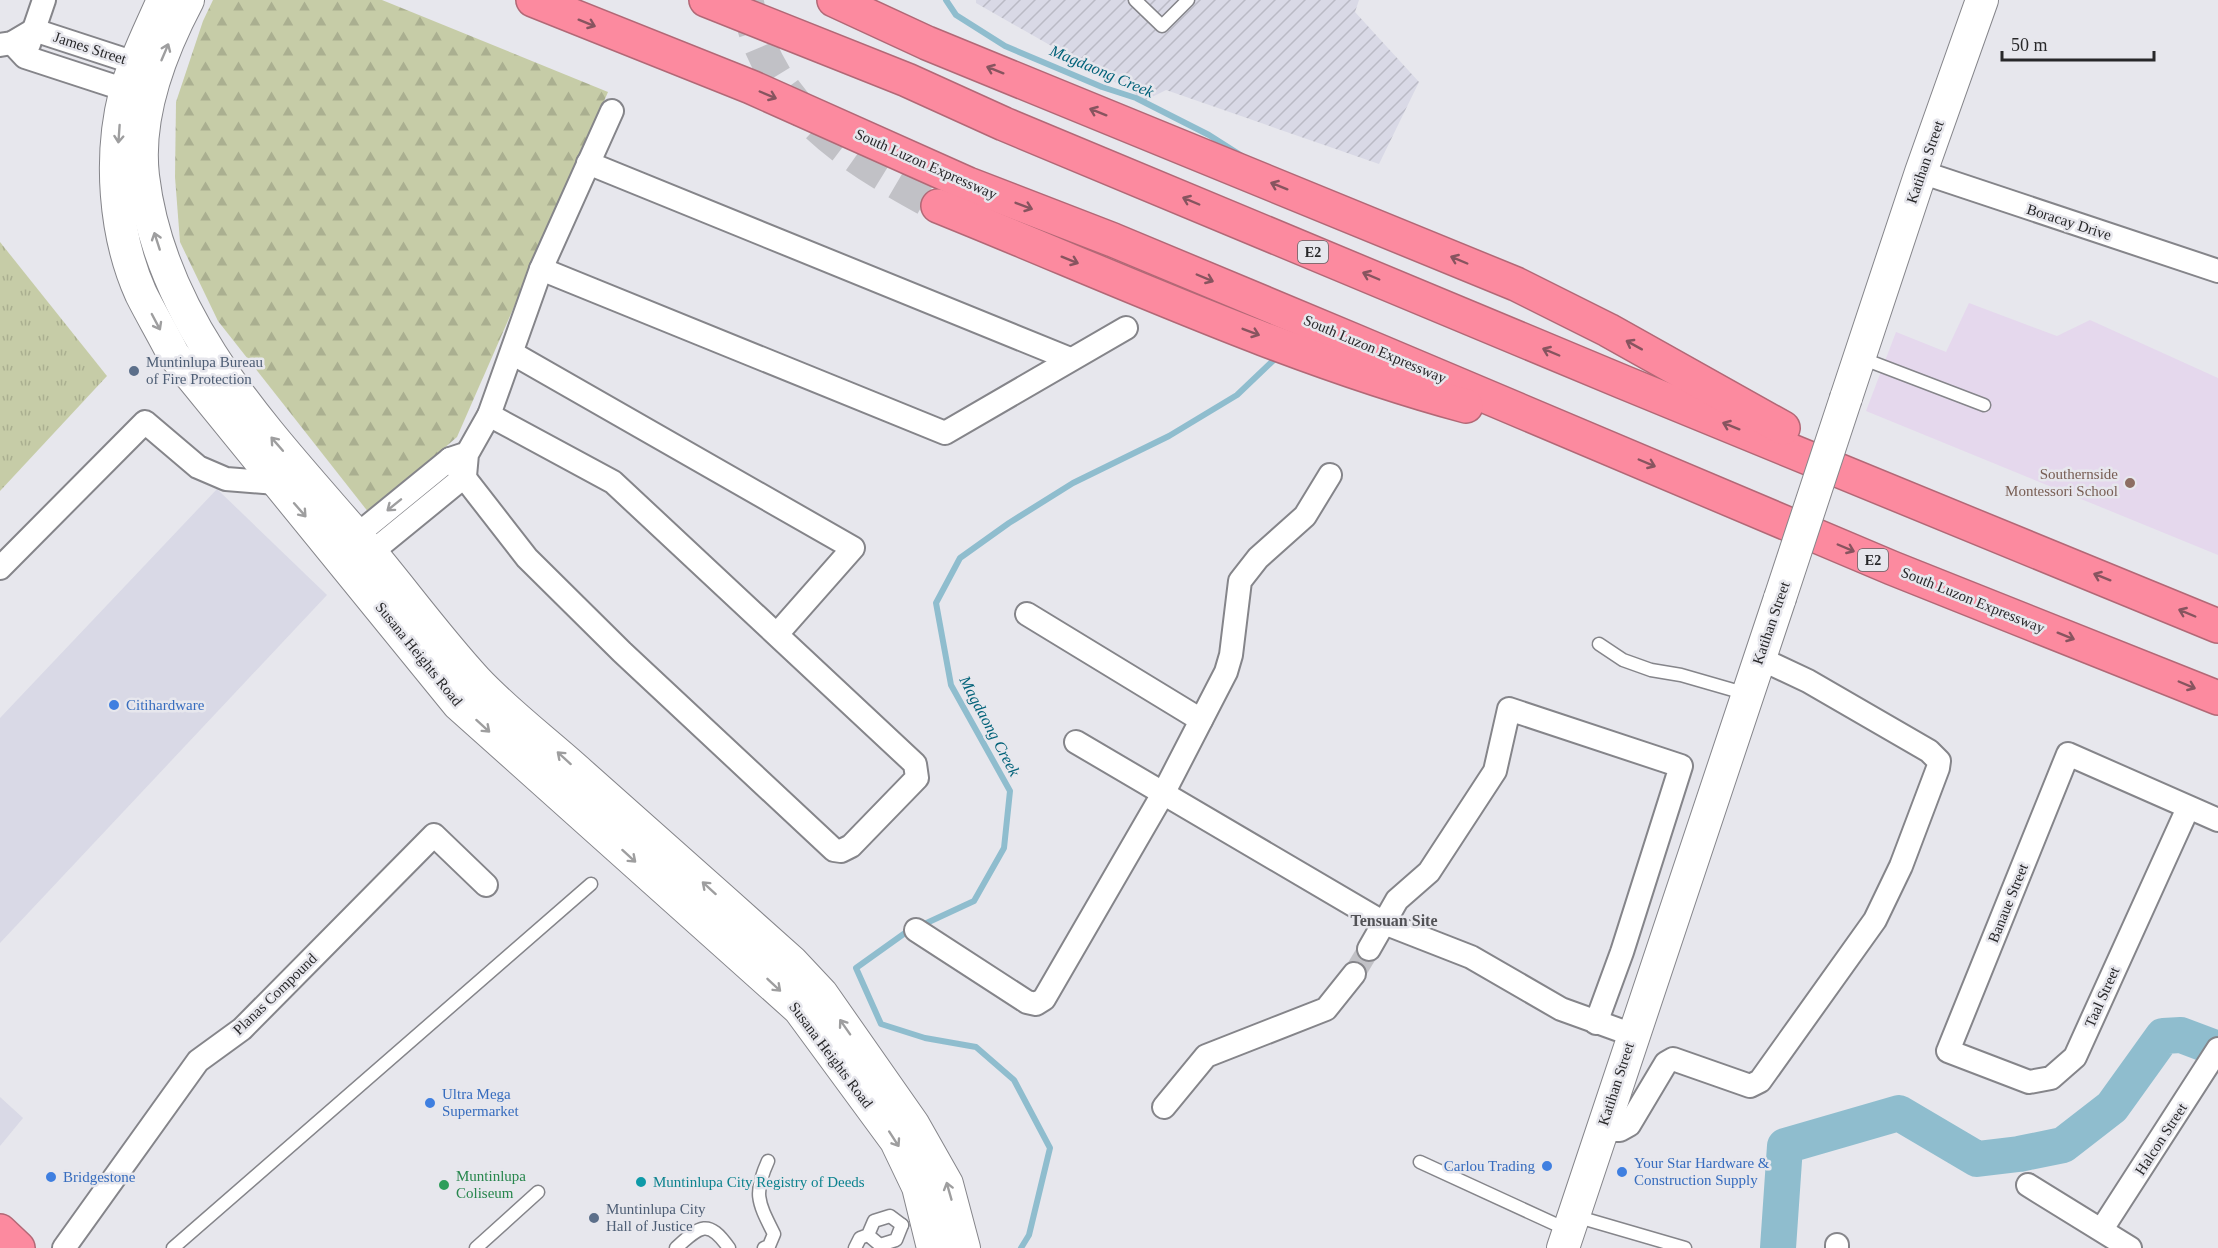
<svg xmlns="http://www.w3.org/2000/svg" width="2218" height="1248" font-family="'Times New Roman',serif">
  <defs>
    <pattern id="industrial-furrows" width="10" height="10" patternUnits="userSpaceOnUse" patternTransform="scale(1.5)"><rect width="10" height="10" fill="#d9d9e6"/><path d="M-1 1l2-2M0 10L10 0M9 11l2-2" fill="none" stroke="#babac5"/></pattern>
    <pattern id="grass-tufts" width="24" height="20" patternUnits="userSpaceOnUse" patternTransform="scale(1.5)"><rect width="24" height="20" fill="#c6cca7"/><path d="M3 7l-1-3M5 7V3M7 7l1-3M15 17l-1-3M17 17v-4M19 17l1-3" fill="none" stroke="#aaaf90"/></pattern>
    <pattern id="forest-firs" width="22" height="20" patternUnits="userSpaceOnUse" patternTransform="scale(1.5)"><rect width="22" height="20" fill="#c6cca7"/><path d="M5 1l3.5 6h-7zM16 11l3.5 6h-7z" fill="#aaaf90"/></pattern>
  </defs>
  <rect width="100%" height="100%" fill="#e7e7ed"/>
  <g fill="#d9d9e6">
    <path d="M217,489l110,106 -327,348v-225z"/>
    <path d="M0,1097l23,21 -23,28z"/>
  </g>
  <path fill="url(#industrial-furrows)" d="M976,0h383l-4,12 64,70 -40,82 -213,-74 -20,10 -170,-97z"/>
  <path fill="#e5d8ed" d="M1969,303l88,33 33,-16 128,58v177l-352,-144 30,-79 50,20z"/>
  <path fill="url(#grass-tufts)" d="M0,242l107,134 -107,115z"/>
  <path fill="url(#forest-firs)" d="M213,0h169l226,92 -151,345 -88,76 -151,-192 -38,-79 -5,-65 1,-75 27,-81z"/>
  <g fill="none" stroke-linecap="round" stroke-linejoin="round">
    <g stroke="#8fbdce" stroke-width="6">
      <path d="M946,0l10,15 49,31 97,41 34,11 73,37 33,21"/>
      <path d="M1021,1248l8,-13 21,-87 -36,-68 -38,-33 -51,-9 -44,-14 -25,-56 49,-35 69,-32 30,-53 6,-57 -59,-106 -15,-82 24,-45 49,-35 64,-40 96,-47 68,-41 42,-40"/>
    </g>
    <path stroke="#8fbdce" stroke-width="36" d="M1778,1248l7,-102 114,-33 78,46 42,-5 44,-9 49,-38 51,-71 18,-1 37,14"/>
    <path stroke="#c1c1c6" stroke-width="22" stroke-dasharray="22 11" stroke-linecap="butt" d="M1354,974l15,-25"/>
    <path stroke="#c1c1c6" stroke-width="33" stroke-dasharray="33 16" stroke-linecap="butt" d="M747,0c19,107 102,158 191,206"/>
    <g stroke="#85858a" stroke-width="15">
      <g id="lane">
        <path d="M1135,0l27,26 26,-26"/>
        <path d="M1861,358l123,47"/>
        <path d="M1599,644l24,16 28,10 30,5 66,19"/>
        <path d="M1420,1162l148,68"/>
        <path d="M1575,1216l110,32"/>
        <path d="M868,1235l12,10 16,-5 6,-15"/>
        <path d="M173,1248l418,-364"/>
        <path d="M476,1248l62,-56"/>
        <path d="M676,1248c24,-22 32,-30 53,0"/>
        <path d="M764,1248l5,-2 5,-12c-16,-32 -21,-40 -6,-73"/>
        <path d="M855,1248l5,-10 8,-3 6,-14 16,-5 12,9"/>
      </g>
    </g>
    <g stroke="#85858a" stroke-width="26">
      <g id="street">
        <path d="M12,43l13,14 101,33"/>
        <path d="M29,44l15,-44"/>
        <path d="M0,45l12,-2 22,-13 101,33"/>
        <path d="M588,163l482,196"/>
        <path d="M1921,172l297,99"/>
        <path d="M541,269l404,164 181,-105"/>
        <path d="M512,353l341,195 -75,85"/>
        <path d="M450,459l77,99 95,94 212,198 7,1 10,-5 66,-68 -2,-14 -302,-282 -124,-67"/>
        <path d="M346,544l104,-85 12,-4"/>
        <path d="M361,561l104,-85 2,-22 22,-39 52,-146 71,-158"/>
        <path d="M0,568l145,-146 53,45 28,12 50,4"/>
        <path d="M1027,614l174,106"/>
        <path d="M1076,742l308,181 87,34 90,52 72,26"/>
        <path d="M2188,808l-113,249 -24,21 -22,4 -81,-31 120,-297 150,66"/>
        <path d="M916,930l111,72 9,2 8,-5 120,-207 62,-120 5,-17 9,-74 18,-23 47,-42 25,-41"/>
        <path d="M1369,949l28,-49 32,-28 66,-101 14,-62 172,57 -59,186 -26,71"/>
        <path d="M1164,1107l42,-51 120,-47 28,-35"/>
        <path d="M1601,1130h19l9,-5 37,-62 7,-4 77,27 10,-5 115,-161 26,-54 37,-98 1,-7 -10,-10 -121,-70 -49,-23"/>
        <path d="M2028,1185l102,63"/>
        <path d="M2102,1229l116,-180"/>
        <path d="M64,1248l134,-187 44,-32 192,-194 52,50"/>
        <path d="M1837,1248v-3"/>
      </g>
    </g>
    <g stroke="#85858a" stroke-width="34">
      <g id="secondary">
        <path d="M163,0c-13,30 -29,61 -38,93 -16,63 -11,141 16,201 10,20 22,40 32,60l285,350 341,305 97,132 22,46 15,61"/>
        <path d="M188,0c-28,53 -52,115 -45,176 17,143 117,248 208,353 43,49 81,103 125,151 32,34 71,63 105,94 71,63 141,125 211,188l30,32 91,130 34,60 17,64"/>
        <path d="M1846,398l75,-226 61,-172"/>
        <path d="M1563,1248l217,-650"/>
      </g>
    </g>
    <g stroke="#b26876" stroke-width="36">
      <g id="highway">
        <path d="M533,0l218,87 217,97 145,56 242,101 537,227 326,130"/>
        <path d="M706,0l201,80 97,44 619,258 595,244"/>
        <path d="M834,0l93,43 589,241 92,46 175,98"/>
        <path d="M938,206c174,70 347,151 528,200"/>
        <path d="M0,1231l18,17"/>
      </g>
    </g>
    <use href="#lane" stroke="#fff" stroke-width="12"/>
    <use href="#street" stroke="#fff" stroke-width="22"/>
    <use href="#secondary" stroke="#fff" stroke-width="32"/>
    <use href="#highway" stroke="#fc8a9f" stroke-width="33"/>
    <g stroke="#85858a" stroke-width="34" stroke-linecap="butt">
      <path id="secondary-bridge" d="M1780,598l66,-200"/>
    </g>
    <use href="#secondary-bridge" stroke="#fff" stroke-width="32"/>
  </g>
  <defs><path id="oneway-shaft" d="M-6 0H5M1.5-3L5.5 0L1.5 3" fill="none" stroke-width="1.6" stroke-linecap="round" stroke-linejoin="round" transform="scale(1.5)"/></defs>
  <g stroke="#87545f">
    <use href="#oneway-shaft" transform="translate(587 23) rotate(22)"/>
    <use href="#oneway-shaft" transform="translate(995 70) rotate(-158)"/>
    <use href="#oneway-shaft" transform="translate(768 95) rotate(23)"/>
    <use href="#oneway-shaft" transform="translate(1098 112) rotate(-158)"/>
    <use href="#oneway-shaft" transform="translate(1279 186) rotate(-158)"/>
    <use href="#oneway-shaft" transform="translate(1191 201) rotate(-157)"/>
    <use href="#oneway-shaft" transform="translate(1024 206) rotate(21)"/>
    <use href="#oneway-shaft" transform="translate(1070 260) rotate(22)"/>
    <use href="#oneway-shaft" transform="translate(1459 260) rotate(-157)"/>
    <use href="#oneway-shaft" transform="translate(1371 276) rotate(-157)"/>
    <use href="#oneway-shaft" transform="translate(1205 278) rotate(23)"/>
    <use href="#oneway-shaft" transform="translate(1251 332) rotate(21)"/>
    <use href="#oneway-shaft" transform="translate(1634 345) rotate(-151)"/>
    <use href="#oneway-shaft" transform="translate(1551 352) rotate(-157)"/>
    <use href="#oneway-shaft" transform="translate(1731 426) rotate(-158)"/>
    <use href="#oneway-shaft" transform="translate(1647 463) rotate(23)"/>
    <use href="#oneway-shaft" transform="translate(1846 548) rotate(23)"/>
    <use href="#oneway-shaft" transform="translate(2102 577) rotate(-158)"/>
    <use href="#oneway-shaft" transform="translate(2187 613) rotate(-157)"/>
    <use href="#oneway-shaft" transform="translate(2066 636) rotate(22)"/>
    <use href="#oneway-shaft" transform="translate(2187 685) rotate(23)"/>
  </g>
  <g stroke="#9e9e9f">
    <use href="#oneway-shaft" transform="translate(165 52) rotate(-67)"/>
    <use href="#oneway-shaft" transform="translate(119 134) rotate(94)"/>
    <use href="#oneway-shaft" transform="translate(157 241) rotate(-108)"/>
    <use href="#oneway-shaft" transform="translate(156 322) rotate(62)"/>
    <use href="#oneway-shaft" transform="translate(277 444) rotate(-131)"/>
    <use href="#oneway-shaft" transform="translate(394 505) rotate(141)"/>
    <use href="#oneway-shaft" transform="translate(300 510) rotate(49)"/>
    <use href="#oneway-shaft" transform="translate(483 726) rotate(42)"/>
    <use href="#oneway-shaft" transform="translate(564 758) rotate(-138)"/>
    <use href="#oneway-shaft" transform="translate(629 856) rotate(42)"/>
    <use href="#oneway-shaft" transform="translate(709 888) rotate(-138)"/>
    <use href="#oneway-shaft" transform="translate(774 985) rotate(43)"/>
    <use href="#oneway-shaft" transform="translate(845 1027) rotate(-125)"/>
    <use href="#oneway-shaft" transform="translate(894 1139) rotate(57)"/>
    <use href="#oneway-shaft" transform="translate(949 1191) rotate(-106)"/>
  </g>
  <g fill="#5c6f8a" stroke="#e7e7ed" stroke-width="2">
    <circle cx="134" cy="371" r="6"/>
    <circle cx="594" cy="1218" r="6"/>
  </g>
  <circle fill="#8d6e63" stroke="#e7e7ed" stroke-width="2" cx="2130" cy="483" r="6"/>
  <g fill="#3f7fe0" stroke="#e7e7ed" stroke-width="2">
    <circle cx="114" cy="705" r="6"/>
    <circle cx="430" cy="1103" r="6"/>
    <circle cx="1547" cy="1166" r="6"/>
    <circle cx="1622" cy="1172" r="6"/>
    <circle cx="51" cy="1177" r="6"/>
  </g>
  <circle fill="#0f9aa8" stroke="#e7e7ed" stroke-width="2" cx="641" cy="1182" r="6"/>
  <circle fill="#2e9e5b" stroke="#e7e7ed" stroke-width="2" cx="444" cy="1185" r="6"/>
  <g text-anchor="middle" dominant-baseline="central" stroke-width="5" stroke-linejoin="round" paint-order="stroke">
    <g fill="#e7e7ed" stroke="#616164" stroke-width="1.5">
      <rect x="1298" y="241" width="30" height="22" rx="4.5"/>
      <rect x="1858" y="549" width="30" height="22" rx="4.5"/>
    </g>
    <g font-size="14" font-weight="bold" fill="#28282a">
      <text x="1313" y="252">E2</text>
      <text x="1873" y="560">E2</text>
    </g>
    <g font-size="15" fill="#28282a" stroke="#e7e7ed">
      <text transform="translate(90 48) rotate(18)">James Street</text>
      <text transform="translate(1925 162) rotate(-71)">Katihan Street</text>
      <text transform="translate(926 164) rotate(24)">South Luzon Expressway</text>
      <text transform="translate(2069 222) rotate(18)">Boracay Drive</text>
      <text transform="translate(1375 349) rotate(23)">South Luzon Expressway</text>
      <text transform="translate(1973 600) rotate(22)">South Luzon Expressway</text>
      <text transform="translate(1771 623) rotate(-71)">Katihan Street</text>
      <text transform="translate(419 654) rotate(51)">Susana Heights Road</text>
      <text transform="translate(2008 903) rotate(-68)">Banaue Street</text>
      <text transform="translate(275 994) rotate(-44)">Planas Compound</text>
      <text transform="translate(2102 997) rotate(-66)">Taal Street</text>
      <text transform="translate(831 1055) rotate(53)">Susana Heights Road</text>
      <text transform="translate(1616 1084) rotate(-72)">Katihan Street</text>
      <text transform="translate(2161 1139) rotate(-57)">Halcon Street</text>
    </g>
    <g font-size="15" fill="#4e5e75" stroke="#e7e7ed" text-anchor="start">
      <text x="146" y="362">Muntinlupa Bureau<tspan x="146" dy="17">of Fire Protection</tspan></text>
      <text x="606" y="1209">Muntinlupa City<tspan x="606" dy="17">Hall of Justice</tspan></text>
    </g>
    <g font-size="15" fill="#785e54" stroke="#e7e7ed" text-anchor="end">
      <text x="2118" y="474">Southernside<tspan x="2118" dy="17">Montessori School</tspan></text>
    </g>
    <g font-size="15" fill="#366cbe" stroke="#e7e7ed" text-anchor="start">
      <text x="126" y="705">Citihardware</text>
      <text x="442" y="1094">Ultra Mega<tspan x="442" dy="17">Supermarket</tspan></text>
      <text x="1634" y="1163">Your Star Hardware &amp;<tspan x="1634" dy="17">Construction Supply</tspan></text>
      <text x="1535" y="1166" text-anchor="end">Carlou Trading</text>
      <text x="63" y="1177">Bridgestone</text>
    </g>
    <g font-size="15" fill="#27864d" stroke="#e7e7ed" text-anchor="start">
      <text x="456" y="1176">Muntinlupa<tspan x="456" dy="17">Coliseum</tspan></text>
    </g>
    <g font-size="15" fill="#0d838f" stroke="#e7e7ed" text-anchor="start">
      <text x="653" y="1182">Muntinlupa City Registry of Deeds</text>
    </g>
    <g font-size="16" font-style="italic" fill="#026279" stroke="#e7e7ed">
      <text transform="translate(1102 71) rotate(23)">Magdaong Creek</text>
      <text transform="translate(990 726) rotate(62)">Magdaong Creek</text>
    </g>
    <g font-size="16" font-weight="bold" fill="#525256" stroke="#e7e7ed">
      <text x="1394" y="920">Tensuan Site</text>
    </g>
  </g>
  <path d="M2002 51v9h152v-9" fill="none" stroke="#28282a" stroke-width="3"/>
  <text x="2011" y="51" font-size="18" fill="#28282a" stroke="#e7e7ed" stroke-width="4.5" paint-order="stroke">50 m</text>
</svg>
